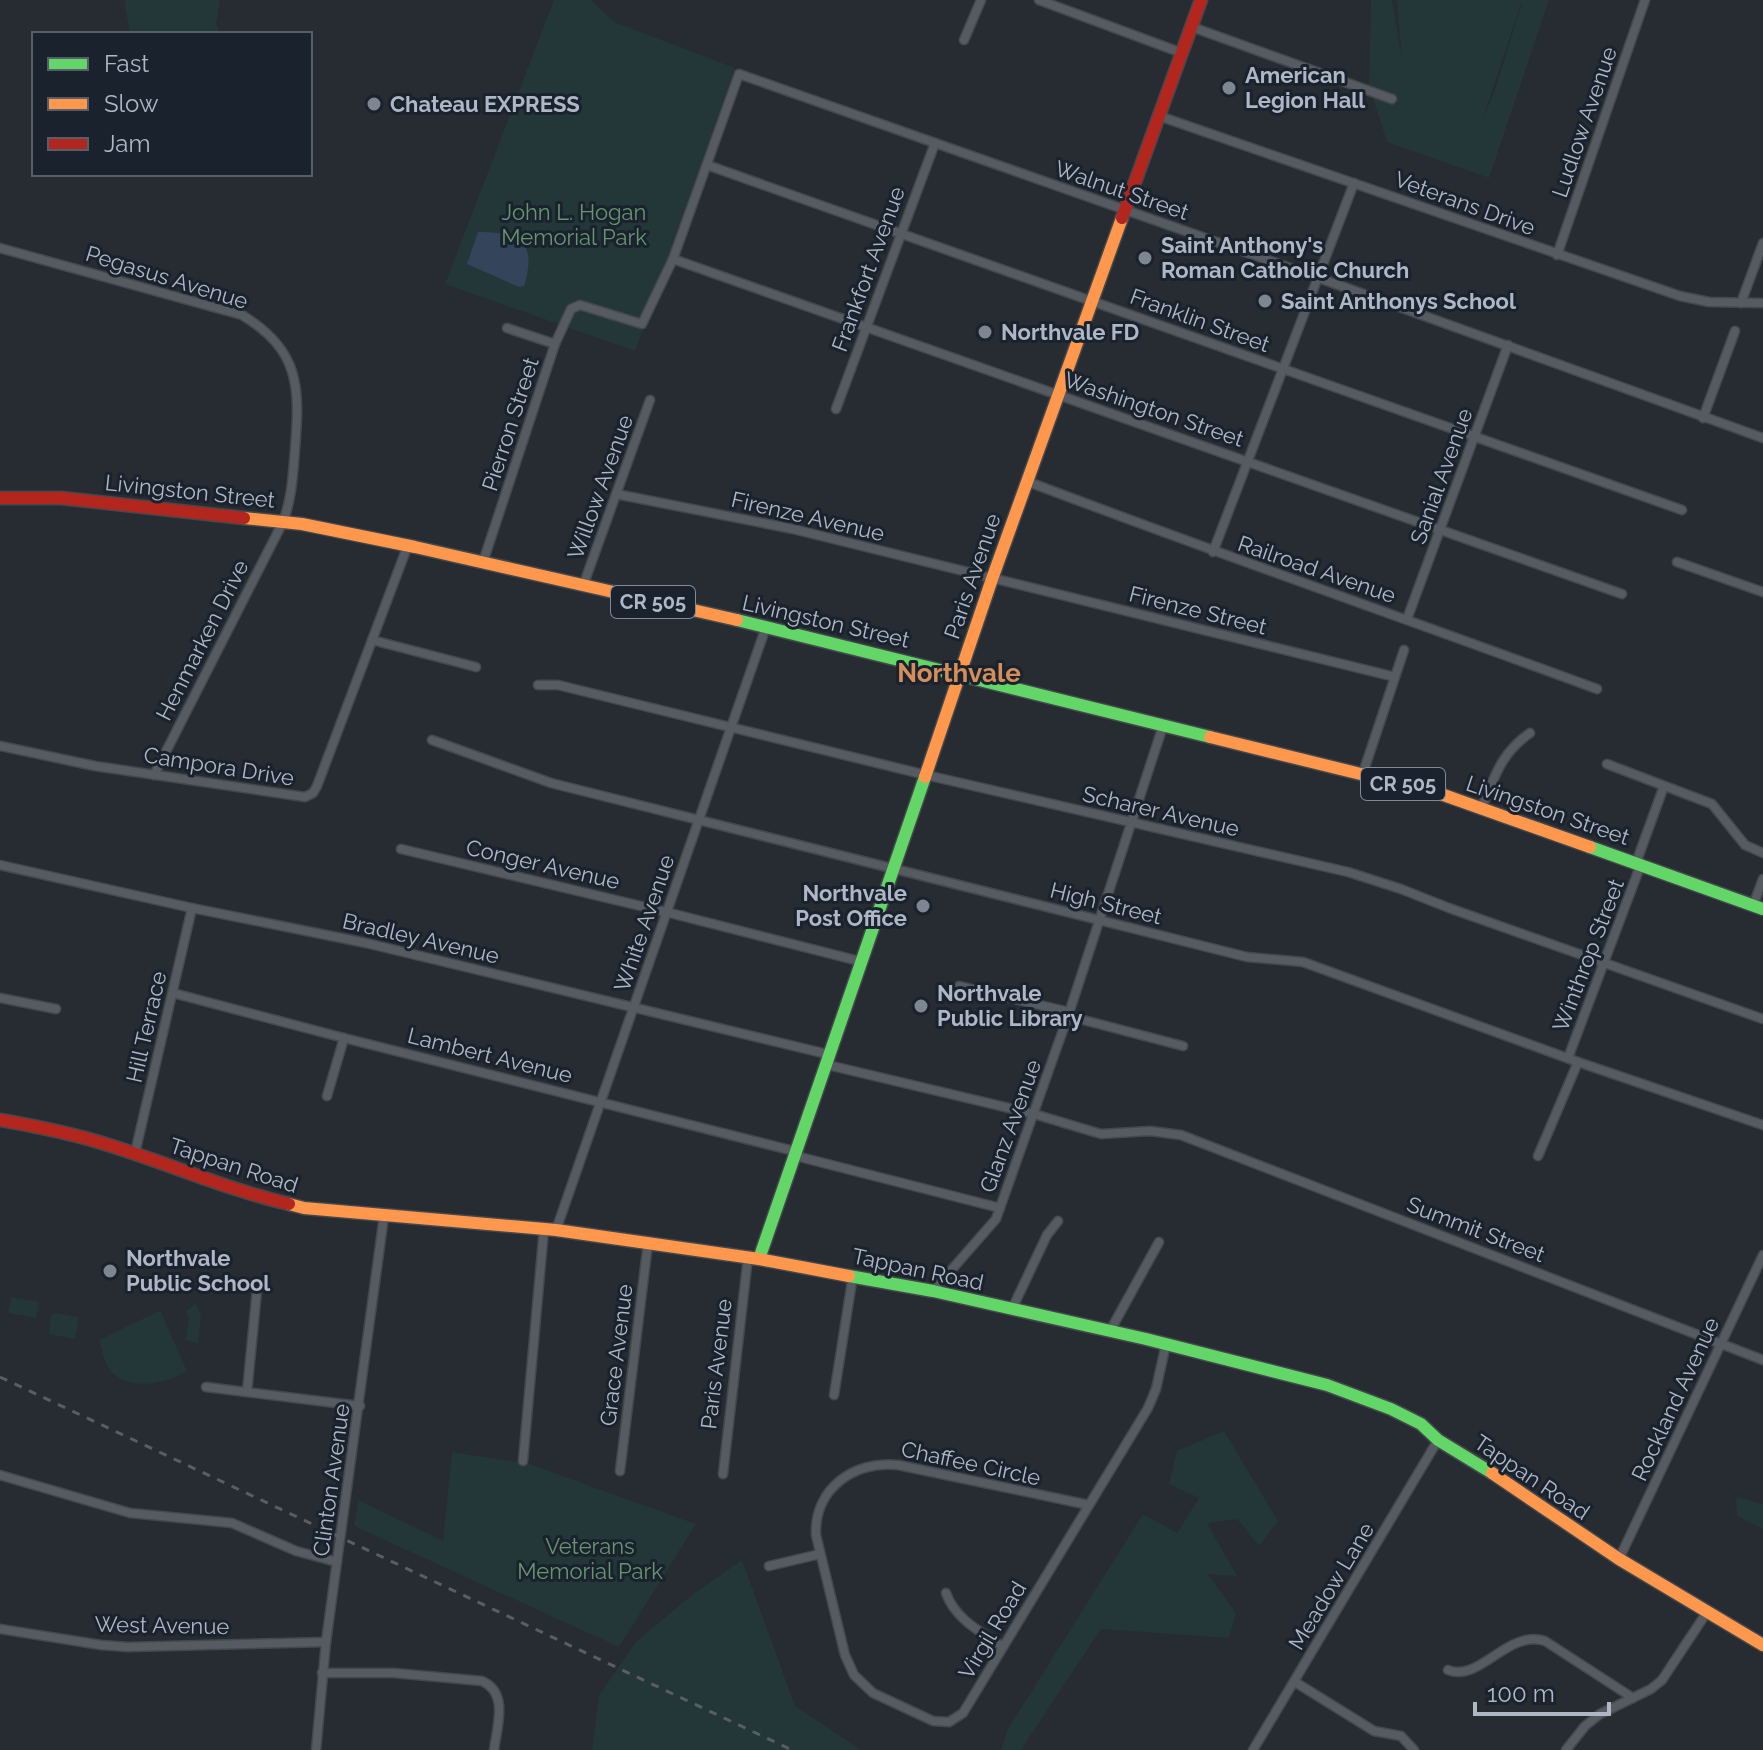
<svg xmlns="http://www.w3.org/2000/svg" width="1763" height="1750" font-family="Raleway,sans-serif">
  <rect width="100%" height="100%" fill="#262c32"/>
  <g fill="#233638" fill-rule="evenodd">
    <path d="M124,0h96l-4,24 4,10h-90z"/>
    <path d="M554,0h37l23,22 121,46 -100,283 -190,-67z"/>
    <path d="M1371,0h21l10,60 -5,-60h152l-60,178 -102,-36 -18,-56zM1522,3l-27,87 -13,31 39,-117z"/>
    <path d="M11,1297l28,5 -3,16 -28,-5z"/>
    <path d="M195,1304l6,11 -3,28 -12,-3 3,-23 -4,-5z"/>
    <path d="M157,1312h4l26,59c-21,13 -59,21 -77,-1 -6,-8 -8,-20 -11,-30z"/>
    <path d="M56,1313l23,4 -4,22 -26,-5 2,-19z"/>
    <path d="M1224,1431l54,90 -19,25 -22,-27 -30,4 30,53 -29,-2 28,39 -7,25 -128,-9 -80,121h-20l7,-21 135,-215 34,19 22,-35 -30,-14 8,-33z"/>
    <path d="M452,1452l77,12 167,60 -77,123 -265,-121 4,-26 85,41z"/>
    <path d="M1736,1497l27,7v25l-26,-13z"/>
    <path d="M742,1560l53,146 66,44h-269l7,-55 38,-54 55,-46z"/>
  </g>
  <path fill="#33445b" d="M478,232c41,0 60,9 46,54l-5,1 -52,-23z"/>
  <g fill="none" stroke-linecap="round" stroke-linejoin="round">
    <g stroke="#44484d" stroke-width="11">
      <g id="street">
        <path d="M1039,0l143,53"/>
        <path d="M1192,27l200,72"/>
        <path d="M964,40l17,-40"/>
        <path d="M1159,116l521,180 29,6 54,1"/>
        <path d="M707,165l975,345"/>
        <path d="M0,248l242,67c58,35 58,72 53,134 -2,25 -3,49 -12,73l-129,253"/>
        <path d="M1557,255l88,-255"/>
        <path d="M673,259l949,335"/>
        <path d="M1741,303l22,-60"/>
        <path d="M555,344l16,-35 9,-4 62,19 31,-65 66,-185 580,204 444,160"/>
        <path d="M836,409l99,-266"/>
        <path d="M1703,418l32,-87"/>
        <path d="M1026,481c190,72 381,138 571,208"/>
        <path d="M616,494l177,35 602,148"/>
        <path d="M1213,552l141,-369"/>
        <path d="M483,562l72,-218 -48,-16"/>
        <path d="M1677,562l86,30"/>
        <path d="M583,586l67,-186"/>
        <path d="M1407,619l101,-274"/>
        <path d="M372,640l104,27"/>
        <path d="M538,685h20l368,90 422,97 53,17 48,19 314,111"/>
        <path d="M432,740l119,43 696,174 56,5 275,100 185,63"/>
        <path d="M0,746l95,20 210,31 8,-4 4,-7 91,-241"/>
        <path d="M1607,764l105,40 33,41 18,8"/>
        <path d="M1363,773l41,-123"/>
        <path d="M1482,807c13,-31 19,-54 48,-74"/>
        <path d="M401,849l265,63 197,50"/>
        <path d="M1636,863l28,-77"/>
        <path d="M0,865l192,43 174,35 465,112"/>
        <path d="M1753,906l10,-27"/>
        <path d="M959,986l110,26"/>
        <path d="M173,993l171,45 454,114"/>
        <path d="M0,998l56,11"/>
        <path d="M1068,1016l115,30"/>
        <path d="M1568,1058l73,-194"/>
        <path d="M828,1065l206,49 67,20 49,-3 31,4 582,225"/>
        <path d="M327,1096l17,-58"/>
        <path d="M135,1153l57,-245"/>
        <path d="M796,1156l204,52"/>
        <path d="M1538,1156l40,-94"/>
        <path d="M556,1230l210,-603"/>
        <path d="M933,1291l63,-72 72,-203 95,-290"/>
        <path d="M1012,1309l35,-74 11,-14"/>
        <path d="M1110,1331l49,-89"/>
        <path d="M206,1387l154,19"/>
        <path d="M247,1392l10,-102"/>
        <path d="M834,1395l19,-120"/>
        <path d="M523,1461l21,-232"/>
        <path d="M620,1471l28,-228"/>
        <path d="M723,1474l25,-217"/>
        <path d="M0,1475l130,38 102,10 64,28 41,11"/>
        <path d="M1089,1505l-191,-40c-44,-5 -84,24 -82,70l29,120 9,20 19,18 60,28 16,1 14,-9 185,-305 8,-19 10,-45"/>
        <path d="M1619,1559l144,-304"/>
        <path d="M769,1566l51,-12"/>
        <path d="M946,1593c9,26 35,39 57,54"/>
        <path d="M0,1629l101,16 27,2 198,-5"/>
        <path d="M1448,1670c32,13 59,-41 97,-29l88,57"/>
        <path d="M322,1673h72l88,8c27,12 15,45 12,69"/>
        <path d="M1295,1682l79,49 27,5 13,14"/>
        <path d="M316,1750l10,-108 58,-426"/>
        <path d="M1253,1750l185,-310"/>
        <path d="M1566,1750l19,-24 15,-12 51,-25 11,-9 45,-68"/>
      </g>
    </g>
    <g stroke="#44484d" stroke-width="15">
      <g id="fast">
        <path d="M737,620l473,117"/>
        <path d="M1590,847l173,62"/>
        <path d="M759,1259l166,-482"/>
        <path d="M849,1276l84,15 213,48 181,46 64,24 30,15 17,16 54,33"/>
      </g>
    </g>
    <g stroke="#44484d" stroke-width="15">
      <g id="slow">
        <path d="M244,518l58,6 113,23 322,73"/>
        <path d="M1210,737l228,56 152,54"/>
        <path d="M925,777l67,-198 130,-361"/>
        <path d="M289,1204l15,4 252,22 203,29 90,17"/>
        <path d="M1492,1473l127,86 144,86"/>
      </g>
    </g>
    <g stroke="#44484d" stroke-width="15">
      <g id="jam">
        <path d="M1122,218l79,-218"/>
        <path d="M0,498h61l183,20"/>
        <path d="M0,1120c34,6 69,13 102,23 63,19 123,46 187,61"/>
      </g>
    </g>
    <use href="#street" stroke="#565a61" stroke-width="8"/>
    <use href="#fast" stroke="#63d668" stroke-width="12"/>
    <use href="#slow" stroke="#ff974d" stroke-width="12"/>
    <use href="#jam" stroke="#b3261e" stroke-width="12"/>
    <path stroke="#595d64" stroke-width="3" stroke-dasharray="8 8" stroke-linecap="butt" d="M0,1377l792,373"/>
  </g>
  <g fill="#7e8692" stroke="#1a222d" stroke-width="3">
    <circle cx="1229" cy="88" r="8"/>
    <circle cx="374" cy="104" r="8"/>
    <circle cx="1145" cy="258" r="8"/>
    <circle cx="1265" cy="301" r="8"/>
    <circle cx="985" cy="332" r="8"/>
    <circle cx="923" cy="906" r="8"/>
    <circle cx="921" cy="1006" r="8"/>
    <circle cx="110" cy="1271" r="8"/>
  </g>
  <g text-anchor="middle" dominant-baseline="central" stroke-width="6" stroke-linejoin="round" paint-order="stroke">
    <g fill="#1a222d" stroke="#828a97" stroke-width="2">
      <rect x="611" y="586" width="84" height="32" rx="6"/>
      <rect x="1361" y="768" width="84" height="32" rx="6"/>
    </g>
    <g font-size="20" font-weight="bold" fill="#aeb7c5">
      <text x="653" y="602">CR 505</text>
      <text x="1403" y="784">CR 505</text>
    </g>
    <g font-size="22" font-weight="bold" fill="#aeb7c5" stroke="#1a222d" text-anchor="start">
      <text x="1245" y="75">American<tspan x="1245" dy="25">Legion Hall</tspan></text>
      <text x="390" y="104">Chateau EXPRESS</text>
      <text x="1161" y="245">Saint Anthony's<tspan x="1161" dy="25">Roman Catholic Church</tspan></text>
      <text x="1281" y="301">Saint Anthonys School</text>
      <text x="1001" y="332">Northvale FD</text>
      <text x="907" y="893" text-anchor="end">Northvale<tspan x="907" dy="25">Post Office</tspan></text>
      <text x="937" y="993">Northvale<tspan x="937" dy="25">Public Library</tspan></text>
      <text x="126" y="1258">Northvale<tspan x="126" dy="25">Public School</tspan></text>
    </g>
    <g font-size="22" fill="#aeb7c5" stroke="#1a222d">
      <text transform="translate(1584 122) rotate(-71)">Ludlow Avenue</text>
      <text transform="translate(1122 190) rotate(19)">Walnut Street</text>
      <text transform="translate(1465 203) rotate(20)">Veterans Drive</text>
      <text transform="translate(868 269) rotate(-70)">Frankfort Avenue</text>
      <text transform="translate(167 277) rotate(17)">Pegasus Avenue</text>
      <text transform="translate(1200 320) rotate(20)">Franklin Street</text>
      <text transform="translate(1154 409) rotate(19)">Washington Street</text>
      <text transform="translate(510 424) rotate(-72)">Pierron Street</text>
      <text transform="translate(1441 476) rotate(-70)">Sanial Avenue</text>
      <text transform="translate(600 487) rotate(-70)">Willow Avenue</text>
      <text transform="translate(190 491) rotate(6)">Livingston Street</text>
      <text transform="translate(808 516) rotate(13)">Firenze Avenue</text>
      <text transform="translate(1317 569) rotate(19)">Railroad Avenue</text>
      <text transform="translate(972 576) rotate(-71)">Paris Avenue</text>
      <text transform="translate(1198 610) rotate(14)">Firenze Street</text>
      <text transform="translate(826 621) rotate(13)">Livingston Street</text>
      <text transform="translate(202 640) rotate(-63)">Henmarken Drive</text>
      <text transform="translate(219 766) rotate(9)">Campora Drive</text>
      <text transform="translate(1548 810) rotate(19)">Livingston Street</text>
      <text transform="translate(1161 811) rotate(13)">Scharer Avenue</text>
      <text transform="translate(543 864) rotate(13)">Conger Avenue</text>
      <text transform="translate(1106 903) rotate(14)">High Street</text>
      <text transform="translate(644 923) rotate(-71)">White Avenue</text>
      <text transform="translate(421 938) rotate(13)">Bradley Avenue</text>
      <text transform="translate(1588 955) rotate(-69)">Winthrop Street</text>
      <text transform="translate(146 1027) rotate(-77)">Hill Terrace</text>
      <text transform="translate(490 1055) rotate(14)">Lambert Avenue</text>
      <text transform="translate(1010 1126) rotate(-70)">Glanz Avenue</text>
      <text transform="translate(234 1165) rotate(18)">Tappan Road</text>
      <text transform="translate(1476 1229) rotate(21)">Summit Street</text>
      <text transform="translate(918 1269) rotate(12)">Tappan Road</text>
      <text transform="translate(616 1355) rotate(-83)">Grace Avenue</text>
      <text transform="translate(716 1364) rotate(-83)">Paris Avenue</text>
      <text transform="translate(1675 1399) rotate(-65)">Rockland Avenue</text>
      <text transform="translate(971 1463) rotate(12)">Chaffee Circle</text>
      <text transform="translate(1532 1477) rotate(34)">Tappan Road</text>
      <text transform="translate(331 1480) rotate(-82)">Clinton Avenue</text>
      <text transform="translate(1331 1586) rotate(-59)">Meadow Lane</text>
      <text transform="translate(162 1625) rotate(1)">West Avenue</text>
      <text transform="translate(992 1630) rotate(-59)">Virgil Road</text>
    </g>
    <g font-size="22" fill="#669570" stroke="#1a222d">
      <text x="574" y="212">John L. Hogan<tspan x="574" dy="25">Memorial Park</tspan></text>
      <text x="590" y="1546">Veterans<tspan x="590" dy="25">Memorial Park</tspan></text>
    </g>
    <g font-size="26" font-weight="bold" fill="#d38e5c" stroke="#1a222d">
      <text x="959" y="673">Northvale</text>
    </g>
  </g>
  <rect x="32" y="32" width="280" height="144" fill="#1a222d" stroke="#555e6a" stroke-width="2"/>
  <rect x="48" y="58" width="40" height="12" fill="#63d668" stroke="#555e6a" stroke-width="2"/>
  <text x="104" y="72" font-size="24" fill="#aeb7c5">Fast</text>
  <rect x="48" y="98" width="40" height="12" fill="#ff974d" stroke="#555e6a" stroke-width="2"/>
  <text x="104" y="112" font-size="24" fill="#aeb7c5">Slow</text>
  <rect x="48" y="138" width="40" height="12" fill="#b3261e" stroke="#555e6a" stroke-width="2"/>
  <text x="104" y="152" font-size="24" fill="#aeb7c5">Jam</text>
  <path d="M1475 1702v12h134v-12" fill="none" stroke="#aeb7c5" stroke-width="4"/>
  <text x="1487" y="1702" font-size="24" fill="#aeb7c5" stroke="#1a222d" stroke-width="6" paint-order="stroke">100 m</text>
</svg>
